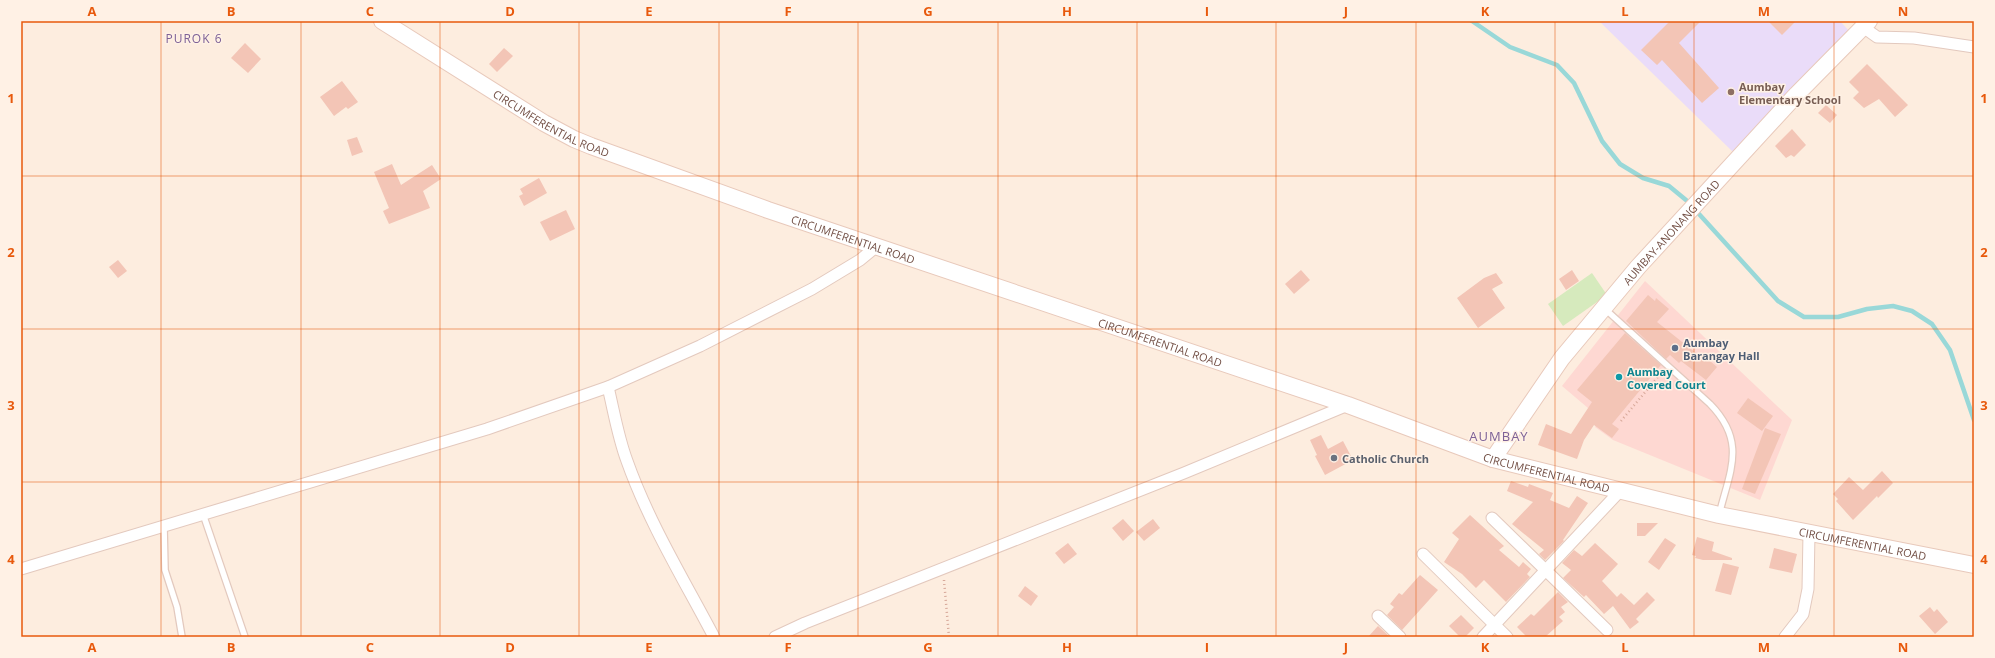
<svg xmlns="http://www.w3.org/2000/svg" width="1995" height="658" font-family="'Open Sans',sans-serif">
  <rect width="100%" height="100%" fill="#fdeddf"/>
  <path fill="#fed8d2" d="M1645,281l147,139 -32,80 -147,-60 -18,-13 6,-8 -39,-33z"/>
  <path fill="#eadcf9" d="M1599,21h241l10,11 -117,120z"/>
  <path fill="#d6eabd" d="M1592,273l15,22 -44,31 -15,-22z"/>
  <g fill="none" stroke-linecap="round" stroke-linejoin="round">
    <g stroke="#99d8d8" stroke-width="4.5">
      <path d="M1472,21l38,26 47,18 17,18 28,58 18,23 23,14 26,8 17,14"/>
      <path d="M1699,214l79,87 26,16h34l29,-8 26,-3 19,5 20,13 18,26 24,70"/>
    </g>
  </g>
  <g fill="#f3c5b6">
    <path d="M1670,21h31l-22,22 40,45 -17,15 -40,-43 -5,5 -16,-15z"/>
    <path d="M1768,21h28l-14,14z"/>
    <path d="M245,43l16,16 -13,14 -17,-15z"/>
    <path d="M504,48l9,8 -16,16 -8,-8z"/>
    <path d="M1867,64l41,41 -13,12 -16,-18 -15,9 -11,-10 6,-6 -10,-10z"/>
    <path d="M342,81l16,21 -10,7 -2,-2 -12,9 -14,-19z"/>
    <path d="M1826,105l11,10 -7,8 -12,-10z"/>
    <path d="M1792,129l14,16 -12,12 -3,-2 -5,3 -11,-12z"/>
    <path d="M357,137l6,15 -11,4 -5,-16z"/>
    <path d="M392,164l9,21 31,-20 9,14 -18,12 7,17 -41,16 -6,-13 6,-3 -15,-36z"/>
    <path d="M539,178l8,15 -23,13 -5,-10 4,-2 -3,-5z"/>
    <path d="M566,210l9,19 -25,12 -10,-19z"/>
    <path d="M118,260l9,11 -9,7 -9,-11z"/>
    <path d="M1301,270l9,10 -16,14 -9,-10z"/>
    <path d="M1572,270l7,11 -13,9 -7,-11z"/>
    <path d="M1496,273l7,10 -11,6 13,19 -27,20 -21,-30 27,-20z"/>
    <path d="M1648,295l7,6 1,-3 13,11 -12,13 44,35 2,-2 14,12 -11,13 -25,-19 -2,2 -9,-8 -4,4 -40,-38z"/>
    <path d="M1625,333l36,32 -49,59 7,5 -7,9 -18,-13 -10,15 -7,19 -39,-14 8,-21 25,10 21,-32 -15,-12z"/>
    <path d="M1748,398l25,18 -11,15 -25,-18z"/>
    <path d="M1765,428l16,6 -26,60 -13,-5z"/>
    <path d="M1321,435l7,14 15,-8 10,19 -28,15 -10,-19 2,-1 -7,-15z"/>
    <path d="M1882,471l11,12 -15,15 -1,-2 -24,24 -17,-19 2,-2 -5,-5 16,-17 14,13z"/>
    <path d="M1511,481l17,6 1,-3 24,9 -3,7 19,8 8,-12 11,7 -25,37 1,1 -19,19 -6,-6 5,-4 -32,-26 21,-22 -26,-11z"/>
    <path d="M1470,515l34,31 -5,4 20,17 4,-5 8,7 -4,5 3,3 -24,25 -22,-22 -8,8 -14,-14 -18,-12 15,-23 -7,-6z"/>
    <path d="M1123,519l11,12 -11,10 -11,-13z"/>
    <path d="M1153,519l7,9 -16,13 -8,-9z"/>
    <path d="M1637,523h21l-13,13h-8z"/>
    <path d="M1697,537l17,5 -2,9 20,7v2h-29l-8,-2 1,-2 -4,-1z"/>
    <path d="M1665,538l11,7 -17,25 -11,-8z"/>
    <path d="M1068,543l9,11 -13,10 -9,-11z"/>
    <path d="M1595,543l23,21 -16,17 15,16 4,-4 13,12 13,-13 8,8 -19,19 3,3 -9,7 -17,-23 -9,8 -18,-19 -2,2 -21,-19 8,-8 -9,-7 12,-13 8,6z"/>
    <path d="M1774,548l23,6 -5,19 -23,-5z"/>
    <path d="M1723,563l16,4 -8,28 -16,-4z"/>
    <path d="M1420,575l18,15 -36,40 -15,-15 7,-8 -4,-3 9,-11 3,2z"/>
    <path d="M1025,586l13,10 -7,10 -13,-10z"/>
    <path d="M1558,592l10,10 -7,5 4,5 -6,5 4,4 -18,16h-18l-10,-10 14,-13 3,2z"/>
    <path d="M1930,607l4,5 3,-3 11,13 -13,12 -16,-18z"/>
    <path d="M1461,615l13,13 -9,9h-5l-11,-11z"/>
    <path d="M1378,626l12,11h-22z"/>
  </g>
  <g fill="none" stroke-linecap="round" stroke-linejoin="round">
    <g stroke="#e3c9be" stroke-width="8">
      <g id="lane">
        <path d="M1605,309l105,95c37,38 20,66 9,111"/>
        <path d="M203,514l42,123"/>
        <path d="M164,526l1,44 12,37 5,30"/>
      </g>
    </g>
    <g stroke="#e3c9be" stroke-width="13">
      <g id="street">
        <path d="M1861,21l2,6 14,10 37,1 60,9"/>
        <path d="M608,387c6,25 10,50 19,74 22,62 57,119 87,176"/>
        <path d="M1492,518l115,112"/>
        <path d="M1423,554l84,83"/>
        <path d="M21,569l466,-140 121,-42 92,-41 112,-57 48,-29 17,-14"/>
        <path d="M1378,616l22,21"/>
        <path d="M775,637l30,-14 379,-150 164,-68"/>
        <path d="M1483,637l138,-147"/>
        <path d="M1785,637l18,-23 5,-25 1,-56"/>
      </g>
    </g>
    <g stroke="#e8c9bb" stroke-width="18">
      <g id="secondary">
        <path id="s1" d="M382,21l162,102 30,16 17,7 177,64 580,195 145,54 226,56 255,50"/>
        <path id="s2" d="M1493,459l69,-101 76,-91 159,-173 72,-73"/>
      </g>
    </g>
    <g stroke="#d7a899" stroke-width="2.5" stroke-dasharray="1 3" stroke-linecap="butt">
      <path d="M1621,421l41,-49"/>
      <path d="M944,580l5,57"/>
    </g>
    <use href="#lane" stroke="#fff" stroke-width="5.5"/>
    <use href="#street" stroke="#fff" stroke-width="11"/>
    <use href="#secondary" stroke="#fff" stroke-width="16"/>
  </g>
  <path fill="none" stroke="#e8590c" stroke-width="1" stroke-opacity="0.55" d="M161,21v616M301,21v616M440,21v616M579,21v616M719,21v616M858,21v616M998,21v616M1137,21v616M1276,21v616M1416,21v616M1555,21v616M1694,21v616M1834,21v616M21,176h1953M21,329h1953M21,482h1953"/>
  <circle fill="#8d6e63" stroke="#fff1e5" stroke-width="1.5" cx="1731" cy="92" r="4"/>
  <circle fill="#5c6f8a" stroke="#fff1e5" stroke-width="1.5" cx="1675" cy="348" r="4"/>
  <circle fill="#0f9aa8" stroke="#fff1e5" stroke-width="1.5" cx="1619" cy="377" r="4"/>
  <circle fill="#6b7280" stroke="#fff1e5" stroke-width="1.5" cx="1334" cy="458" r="4"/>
  <g text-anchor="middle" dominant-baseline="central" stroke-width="3" stroke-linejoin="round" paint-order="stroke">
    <g font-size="11" font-weight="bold" fill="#785e54" stroke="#fff1e5" text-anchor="start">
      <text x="1739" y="86">Aumbay<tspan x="1739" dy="13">Elementary School</tspan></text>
    </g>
    <g font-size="11" fill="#735046" stroke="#fff1e5">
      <text stroke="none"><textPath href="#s1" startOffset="198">CIRCUMFERENTIAL ROAD</textPath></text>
      <text stroke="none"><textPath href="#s2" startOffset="289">AUMBAY-ANONANG ROAD</textPath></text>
      <text stroke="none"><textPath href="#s1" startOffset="522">CIRCUMFERENTIAL ROAD</textPath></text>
      <text stroke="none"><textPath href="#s1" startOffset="846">CIRCUMFERENTIAL ROAD</textPath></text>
      <text stroke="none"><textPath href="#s1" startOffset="1254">CIRCUMFERENTIAL ROAD</textPath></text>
      <text stroke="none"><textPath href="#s1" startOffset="1578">CIRCUMFERENTIAL ROAD</textPath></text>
    </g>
    <g font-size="11" font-weight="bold" fill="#4e5e75" stroke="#fff1e5" text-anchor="start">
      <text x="1683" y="342">Aumbay<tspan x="1683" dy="13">Barangay Hall</tspan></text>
    </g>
    <g font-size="11" font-weight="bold" fill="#0d838f" stroke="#fff1e5" text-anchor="start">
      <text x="1627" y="371">Aumbay<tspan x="1627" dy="13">Covered Court</tspan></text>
    </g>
    <g font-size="11" font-weight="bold" fill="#5b616d" stroke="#fff1e5" text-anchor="start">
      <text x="1342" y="458">Catholic Church</text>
    </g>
    <g font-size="12" letter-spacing="1" fill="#7d6197" stroke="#fff1e5">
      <text x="194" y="38">PUROK 6</text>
    </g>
    <g font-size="13" letter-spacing="1" fill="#7d6197" stroke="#fff1e5">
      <text x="1499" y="436">AUMBAY</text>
    </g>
  </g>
  <rect width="1995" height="658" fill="none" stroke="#fff1e5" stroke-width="44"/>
  <rect x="22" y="22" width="1951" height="614" fill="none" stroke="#e8590c" stroke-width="1.5"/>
  <g font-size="13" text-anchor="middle" font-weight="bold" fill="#e8590c">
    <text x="92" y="16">A</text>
    <text x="231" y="16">B</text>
    <text x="370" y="16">C</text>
    <text x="510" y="16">D</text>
    <text x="649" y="16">E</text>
    <text x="788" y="16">F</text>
    <text x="928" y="16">G</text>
    <text x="1067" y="16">H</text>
    <text x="1207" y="16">I</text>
    <text x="1346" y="16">J</text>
    <text x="1485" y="16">K</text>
    <text x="1625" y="16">L</text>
    <text x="1764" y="16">M</text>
    <text x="1903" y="16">N</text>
    <text x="11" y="103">1</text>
    <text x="1984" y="103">1</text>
    <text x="11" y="257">2</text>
    <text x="1984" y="257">2</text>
    <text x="11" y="410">3</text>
    <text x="1984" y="410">3</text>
    <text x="11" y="564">4</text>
    <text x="1984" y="564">4</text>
    <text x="92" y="652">A</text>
    <text x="231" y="652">B</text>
    <text x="370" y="652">C</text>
    <text x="510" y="652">D</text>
    <text x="649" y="652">E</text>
    <text x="788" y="652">F</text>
    <text x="928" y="652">G</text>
    <text x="1067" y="652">H</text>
    <text x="1207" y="652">I</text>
    <text x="1346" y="652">J</text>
    <text x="1485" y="652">K</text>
    <text x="1625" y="652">L</text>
    <text x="1764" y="652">M</text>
    <text x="1903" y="652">N</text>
  </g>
</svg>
